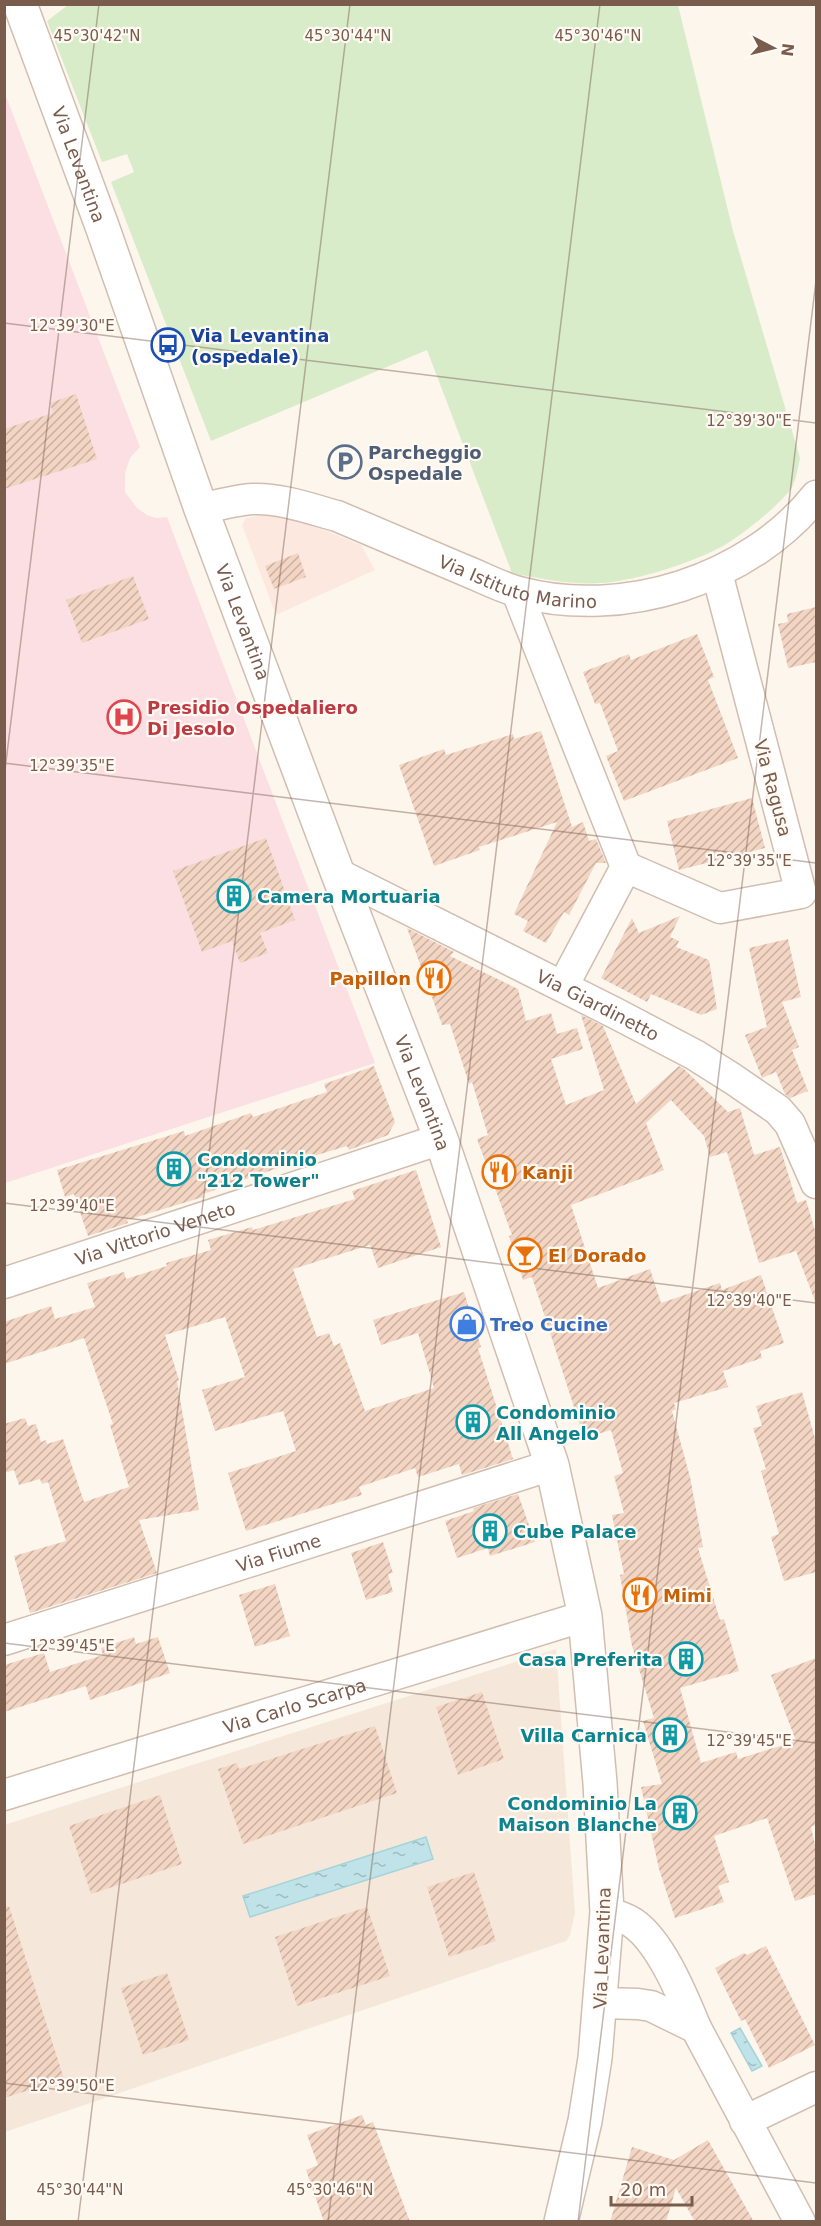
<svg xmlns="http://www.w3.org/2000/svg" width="821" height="2226" font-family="'DejaVu Sans',sans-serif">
  <defs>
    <pattern id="water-ripples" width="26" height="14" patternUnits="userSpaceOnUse" patternTransform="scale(1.5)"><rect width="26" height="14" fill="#bfe3e8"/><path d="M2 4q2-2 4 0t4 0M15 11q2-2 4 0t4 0" fill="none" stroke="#a0bbbe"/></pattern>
    <pattern id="building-hatch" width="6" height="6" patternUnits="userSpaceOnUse" patternTransform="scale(1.5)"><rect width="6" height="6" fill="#f3d5c3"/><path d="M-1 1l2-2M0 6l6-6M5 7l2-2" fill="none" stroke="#cab0a1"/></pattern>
  </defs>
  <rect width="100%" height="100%" fill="#fdf6ec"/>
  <path fill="#f5e8da" d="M556,1649l19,264 -5,22 -4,6 -561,191 -1,-307z"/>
  <path fill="#fde8e0" d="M266,515l28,3 67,27 14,25 -99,45 -34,-90 4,-7z"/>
  <path fill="#fbdfe3" d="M4,91l136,356 -10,11 -5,15v19l12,16 10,7 10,3 10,-1 208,546 -370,120z"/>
  <path fill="#d8ecc9" d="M68,5h610l55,226 67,227c-2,9 -4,23 -9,31 -14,18 -43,41 -63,54 -29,18 -92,38 -126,40 -31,2 -60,-4 -90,-10l-85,-223 -216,91 -100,-259 23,-10 -7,-18 -25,8 -55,-141z"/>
  <g fill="url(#water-ripples)" stroke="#a5d3da" stroke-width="1.5">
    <path d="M426,1837l7,22 -183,58 -7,-21z"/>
    <path d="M740,2028l22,38 -10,5 -21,-38z"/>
  </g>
  <g fill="url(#building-hatch)">
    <path d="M76,394l21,65 -93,30v-60l49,-16 -3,-10z"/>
    <path d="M298,553l8,24 -32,12 -9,-23z"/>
    <path d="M133,576l16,43 -67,24 -16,-43z"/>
    <path d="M816,607v55l-28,6 -10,-44 10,-2 -1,-8z"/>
    <path d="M697,634l17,43 -6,3 30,78 -114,43 -18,-45 12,-5 -18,-48 -5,1 -12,-32 46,-18 2,6z"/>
    <path d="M541,731l31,96 11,-5 6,19 7,-2 10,24h-10l-27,52 -5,-3 -18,31 -23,-12 5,-10 -14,-7 43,-92 -78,25 1,3 -46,16 -35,-101 45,-16 2,6 67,-21 1,5z"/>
    <path d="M752,798l13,50 -86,22 -12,-49z"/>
    <path d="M266,838l29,82 -35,13 8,20 -28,10 -8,-22 -30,11 -29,-81z"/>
    <path d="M680,916l-10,21 9,4 -3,6 33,13 8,49 -16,6 -50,-21 -4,8 -46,-24 31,-60 7,15z"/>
    <path d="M407,928l47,24 -4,4 68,33 8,32 25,-8 6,21 20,-6 6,21 -32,10 15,46 38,-15 -23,-75 22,11 33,78 43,-38 5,3 44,43 12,-4 14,47 26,-8 17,56 9,-3 10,34v67h-1l-19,-50 -37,12 -32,-111 -17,5 -6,-21 -33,-36 -25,23 18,47 -93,35 27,83 52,-19 11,34 59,-20 2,7 39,-15 23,68 -24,8 2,7 -39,13 5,16 -54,16 2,6 -4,2 18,66 13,70 -5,1 22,72 4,-1 15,52 -59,17 21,75 35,-11 2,7 58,-18 -25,-66 45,-17v167l-5,2 5,22v45l-21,7 -28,-83 -53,18 15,46 -11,4 6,16 -49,16 -16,-49 -18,-82 21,-3 -19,-63 11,-3 -22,-72 -12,-71 4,-1 -12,-59 12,-2 -10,-37 9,-3 -12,-43 -27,8 -52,-161 -9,3 -14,-44 3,-1 -35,-96 11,-4 -16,-53 -3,2 -19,-60 -8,1z"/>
    <path d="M788,939l13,58 -19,5 17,45 -7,3 16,41 -18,7 -5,-4 -9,-22 -14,6 -17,-43 22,-8 -18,-79z"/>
    <path d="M374,1066l21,56 -7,13 -39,15 -2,-4 -40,12 -104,36v3l-76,23 1,3 -40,13 -14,-42 -9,3 -8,-27 127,-39 1,5 66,-23 2,4 74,-25 -3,-8z"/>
    <path d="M416,1170l25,77 -63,21 -8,-23 -77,24 24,68 12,-4 5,13 6,-3 25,68 69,-23 -16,-55 -37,12 -8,-25 91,-28 17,55 -3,1 35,111 -51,16 -3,-11 -41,13 -3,-9 -56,19 3,8 -116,36 -18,-58 68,-22 -13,-40 -68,20 -13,-41 43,-13 -20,-60 -60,18 14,45 -2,1 22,129 -60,10 18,53 -127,40 -16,-57 52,-15 -18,-59 -6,2 -2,-5 -21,6 -5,-15 -10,3v-49l21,-6 3,8 8,-2 5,18 5,-2 1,4 16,-5 21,63 45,-15 -19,-62 3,-1 -29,-86 -80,26v-42l47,-16 4,13 40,-12 -8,-24 37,-11 2,7 41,-13 -1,-3 45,-13 -3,-10 44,-13 1,3 102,-31 -3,-8z"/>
    <path d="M802,1392l14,50v130l-32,9 -13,-44 8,-3 -18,-63 5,-2 -13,-41 9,-2 -6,-20z"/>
    <path d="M518,1494l17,48 -45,14 -2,-8 -31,10 -12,-37 29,-10 -1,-3z"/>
    <path d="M383,1542l10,31 -5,1 5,18 -27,8 -15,-47z"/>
    <path d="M275,1584l15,52 -35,11 -16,-52z"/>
    <path d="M134,1637l2,7 22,-7 12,36 -80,27 -4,-14 -82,26v-47l40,-12 6,19 53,-17 -2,-7z"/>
    <path d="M482,1692l22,67 -46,16 -22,-68z"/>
    <path d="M375,1726l22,67 -154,51 -25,-75 19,-6 2,6z"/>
    <path d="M160,1795l22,69 -91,30 -22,-68z"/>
    <path d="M474,1872l22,69 -47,16 -22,-70z"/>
    <path d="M9,1906l55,173 -60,19v-191z"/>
    <path d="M367,1907l23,69 -93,30 -22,-69z"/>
    <path d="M766,1946l49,99 -46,23 -24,-49 -4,2 -26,-53 29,-15 3,2z"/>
    <path d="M167,1973l22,67 -46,15 -22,-67z"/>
    <path d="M362,2115l4,10 7,-3 37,100h-86l-18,-52 12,-5 -11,-30z"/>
    <path d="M708,2140l46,82h-59l-19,-34 -10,34h-56l22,-75 42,13z"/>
  </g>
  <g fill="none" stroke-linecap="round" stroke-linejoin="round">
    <g stroke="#d1beb0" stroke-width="33">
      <g id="minor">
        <path id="s1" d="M201,509c17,-4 35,-9 52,-10 28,-1 58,10 84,17 42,18 84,36 127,54 18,7 36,17 55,22 104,28 230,-12 297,-96"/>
        <path d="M517,592l109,275 94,41 81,-15 -84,-320"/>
        <path id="s2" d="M338,874l277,139 80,42 38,24 45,31 12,14 26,59"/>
        <path d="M563,986l63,-119"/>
        <path id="s3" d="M4,1283l437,-144"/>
        <path id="s4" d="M4,1640l548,-175"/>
        <path id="s5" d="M4,1795l581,-179"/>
        <path d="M607,1912c8,3 19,6 26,11 28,19 50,74 63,105l104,194"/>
        <path d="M601,2003l37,1 13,2 45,22"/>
        <path d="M745,2121l71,-34"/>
      </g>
    </g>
    <g stroke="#d1beb0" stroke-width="36">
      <g id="tertiary">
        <path id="s6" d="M20,4l82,222 99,283 137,365 103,265 111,326 33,151 15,167 7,129 -12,146 -10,63 -24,101"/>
      </g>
    </g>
    <use href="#minor" stroke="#fff" stroke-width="30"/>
    <use href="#tertiary" stroke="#fff" stroke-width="33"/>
  </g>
  <path fill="none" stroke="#7a5c4d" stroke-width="1.5" stroke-opacity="0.45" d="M4,323l812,100M4,763l812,100M4,778l95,-774M4,1203l812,100M4,1643l812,100M4,2083l812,100M78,2222l272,-2218M328,2222l272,-2218M578,2222l238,-1941"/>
  <defs>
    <g id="bus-ring" transform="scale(1.725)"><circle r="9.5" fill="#fffaf3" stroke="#1a4fb4" stroke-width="1.5"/><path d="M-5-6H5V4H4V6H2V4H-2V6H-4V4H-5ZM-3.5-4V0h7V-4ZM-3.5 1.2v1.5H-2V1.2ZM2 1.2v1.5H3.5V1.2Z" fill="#1a4fb4"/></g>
    <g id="parking-ring" transform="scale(1.725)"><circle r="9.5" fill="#fffaf3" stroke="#5c6f8a" stroke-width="1.5"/><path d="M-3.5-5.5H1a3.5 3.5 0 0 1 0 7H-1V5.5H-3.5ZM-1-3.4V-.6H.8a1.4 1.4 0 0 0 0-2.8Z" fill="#5c6f8a"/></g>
    <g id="hospital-ring" transform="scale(1.725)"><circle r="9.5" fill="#fffaf3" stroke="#e0444e" stroke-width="1.5"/><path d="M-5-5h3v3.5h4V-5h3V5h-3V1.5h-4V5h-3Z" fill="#e0444e"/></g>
    <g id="building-ring" transform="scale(1.725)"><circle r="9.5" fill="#fffaf3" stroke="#0f9aa8" stroke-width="1.5"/><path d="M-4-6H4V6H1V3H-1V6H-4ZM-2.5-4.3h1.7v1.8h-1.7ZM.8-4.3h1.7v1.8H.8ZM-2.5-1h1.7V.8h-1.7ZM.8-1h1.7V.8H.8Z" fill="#0f9aa8"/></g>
    <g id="restaurant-ring" transform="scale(1.725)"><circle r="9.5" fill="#fffaf3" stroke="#e8710a" stroke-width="1.5"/><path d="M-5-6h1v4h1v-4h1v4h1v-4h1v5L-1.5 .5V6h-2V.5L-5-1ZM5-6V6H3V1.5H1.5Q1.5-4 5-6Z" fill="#e8710a"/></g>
    <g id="bar-ring" transform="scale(1.725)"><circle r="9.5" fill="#fffaf3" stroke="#e8710a" stroke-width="1.5"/><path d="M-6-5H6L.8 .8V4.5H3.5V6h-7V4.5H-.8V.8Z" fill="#e8710a"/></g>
    <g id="shop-ring" transform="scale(1.725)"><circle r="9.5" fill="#fffaf3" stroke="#3f7fe0" stroke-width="1.5"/><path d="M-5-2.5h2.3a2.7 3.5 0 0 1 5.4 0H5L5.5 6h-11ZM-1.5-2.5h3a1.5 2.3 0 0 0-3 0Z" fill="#3f7fe0"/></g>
  </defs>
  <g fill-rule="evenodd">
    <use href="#bus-ring" x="168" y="345"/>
    <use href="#parking-ring" x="345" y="462"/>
    <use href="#hospital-ring" x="124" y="717"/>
    <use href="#building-ring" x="234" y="896"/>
    <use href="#restaurant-ring" x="434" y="978"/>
    <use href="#building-ring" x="174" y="1169"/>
    <use href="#restaurant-ring" x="499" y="1172"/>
    <use href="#bar-ring" x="525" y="1255"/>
    <use href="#shop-ring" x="467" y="1324"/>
    <use href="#building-ring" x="473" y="1422"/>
    <use href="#building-ring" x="490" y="1531"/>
    <use href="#restaurant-ring" x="640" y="1595"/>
    <use href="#building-ring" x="686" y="1659"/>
    <use href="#building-ring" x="670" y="1735"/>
    <use href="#building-ring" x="680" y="1813"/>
  </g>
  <g text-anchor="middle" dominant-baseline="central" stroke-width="4.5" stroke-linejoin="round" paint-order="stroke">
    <g font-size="18" fill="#7a5c4d" stroke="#fffaf3">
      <text stroke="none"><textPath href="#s6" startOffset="171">Via Levantina</textPath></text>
      <text stroke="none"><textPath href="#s1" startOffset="333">Via Istituto Marino</textPath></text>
      <text stroke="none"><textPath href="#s6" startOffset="657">Via Levantina</textPath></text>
      <text transform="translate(773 788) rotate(75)">Via Ragusa</text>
      <text stroke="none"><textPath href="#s2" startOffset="291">Via Giardinetto</textPath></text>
      <text stroke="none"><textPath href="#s6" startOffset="1161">Via Levantina</textPath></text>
      <text stroke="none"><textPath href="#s3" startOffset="159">Via Vittorio Veneto</textPath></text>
      <text stroke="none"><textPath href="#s4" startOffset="288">Via Fiume</textPath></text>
      <text stroke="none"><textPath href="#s5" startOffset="304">Via Carlo Scarpa</textPath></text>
      <text transform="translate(602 1948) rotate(-88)">Via Levantina</text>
    </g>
    <g font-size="18" font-weight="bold" fill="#164399" stroke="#fffaf3" text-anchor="start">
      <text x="191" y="335">Via Levantina<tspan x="191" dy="21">(ospedale)</tspan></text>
    </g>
    <g font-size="18" font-weight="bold" fill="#4e5e75" stroke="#fffaf3" text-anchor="start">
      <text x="368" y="452">Parcheggio<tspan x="368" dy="21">Ospedale</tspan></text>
    </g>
    <g font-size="18" font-weight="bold" fill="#be3a42" stroke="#fffaf3" text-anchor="start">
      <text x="147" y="707">Presidio Ospedaliero<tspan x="147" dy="21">Di Jesolo</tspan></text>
    </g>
    <g font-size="18" font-weight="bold" fill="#0d838f" stroke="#fffaf3" text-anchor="start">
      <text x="257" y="896">Camera Mortuaria</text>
      <text x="197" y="1159">Condominio<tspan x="197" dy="21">"212 Tower"</tspan></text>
      <text x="496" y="1412">Condominio<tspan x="496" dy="21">All Angelo</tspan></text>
      <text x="513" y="1531">Cube Palace</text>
      <text x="663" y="1659" text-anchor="end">Casa Preferita</text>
      <text x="647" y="1735" text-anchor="end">Villa Carnica</text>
      <text x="657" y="1803" text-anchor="end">Condominio La<tspan x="657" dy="21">Maison Blanche</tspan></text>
    </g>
    <g font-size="18" font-weight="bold" fill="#c56008" stroke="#fffaf3" text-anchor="start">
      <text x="411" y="978" text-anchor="end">Papillon</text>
      <text x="522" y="1172">Kanji</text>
      <text x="548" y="1255">El Dorado</text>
      <text x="663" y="1595">Mimi</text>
    </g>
    <g font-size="18" font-weight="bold" fill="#366cbe" stroke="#fffaf3" text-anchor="start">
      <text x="490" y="1324">Treo Cucine</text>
    </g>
  </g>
  <g font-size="15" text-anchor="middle" fill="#7a5c4d" stroke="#fffaf3" stroke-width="4.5" stroke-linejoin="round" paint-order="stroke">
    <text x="97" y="41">45°30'42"N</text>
    <text x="348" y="41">45°30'44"N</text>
    <text x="598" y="41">45°30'46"N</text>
    <text x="72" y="331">12°39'30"E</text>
    <text x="749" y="426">12°39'30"E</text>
    <text x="72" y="771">12°39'35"E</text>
    <text x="749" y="866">12°39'35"E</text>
    <text x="72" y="1211">12°39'40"E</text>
    <text x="749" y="1306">12°39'40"E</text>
    <text x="72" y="1651">12°39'45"E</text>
    <text x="749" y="1746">12°39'45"E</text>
    <text x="72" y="2091">12°39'50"E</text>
    <text x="80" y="2195">45°30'44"N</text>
    <text x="330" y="2195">45°30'46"N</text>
  </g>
  <rect width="821" height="2226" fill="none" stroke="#7a5c4d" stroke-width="12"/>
  <g transform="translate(773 48) rotate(97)" stroke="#fffaf3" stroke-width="4.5" paint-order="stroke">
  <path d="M0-4.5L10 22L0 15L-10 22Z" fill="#7a5c4d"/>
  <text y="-9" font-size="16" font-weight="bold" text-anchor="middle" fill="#7a5c4d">N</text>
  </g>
  <path d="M611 2196v9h81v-9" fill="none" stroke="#7a5c4d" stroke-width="3"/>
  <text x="620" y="2196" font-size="18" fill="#7a5c4d" stroke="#fffaf3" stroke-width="4.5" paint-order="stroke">20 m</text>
</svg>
